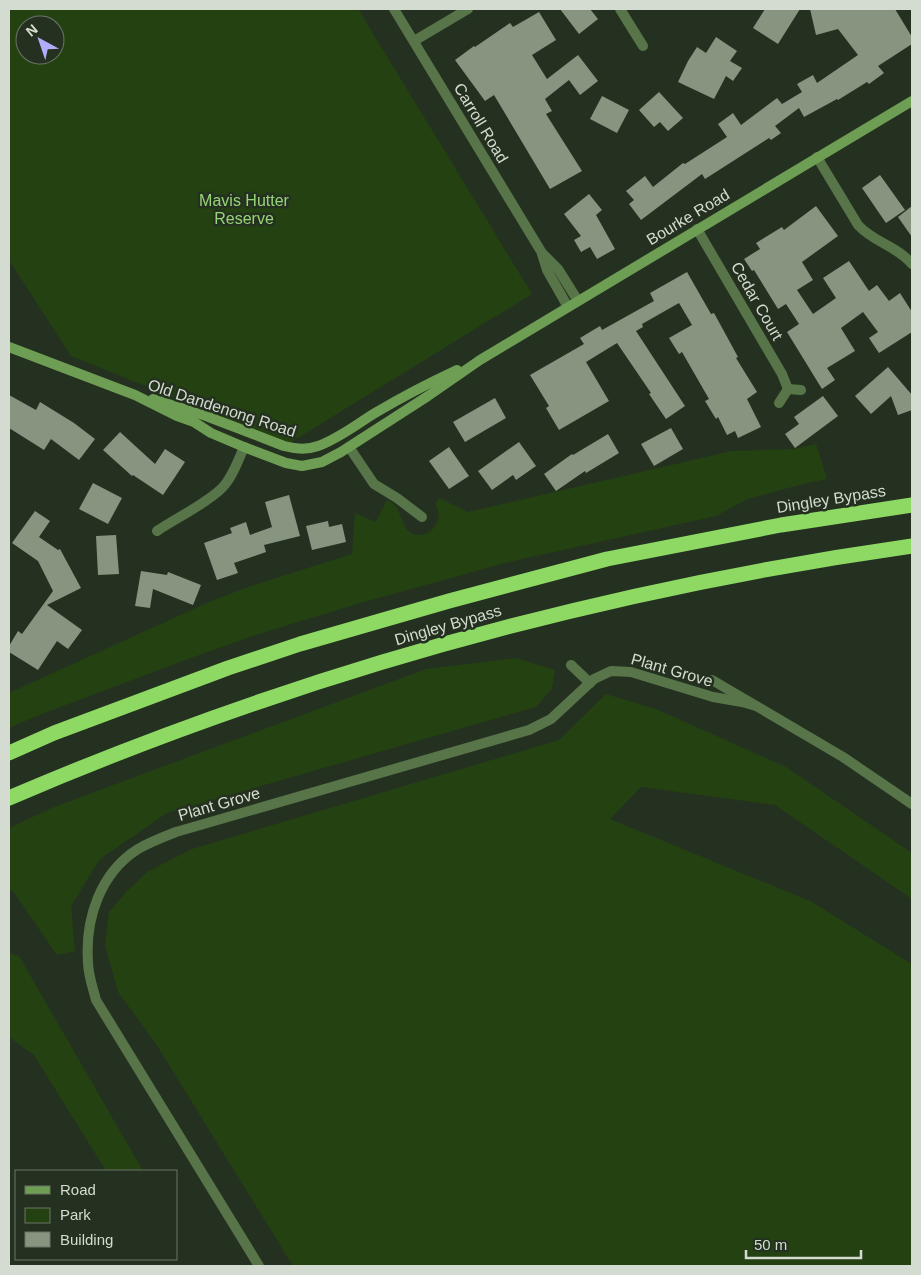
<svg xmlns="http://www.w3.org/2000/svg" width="921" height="1275" font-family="Helvetica,sans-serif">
  <rect width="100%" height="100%" fill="#253120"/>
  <g fill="#244112" fill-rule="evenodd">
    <path d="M9,9h349l174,285 -244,150 -217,-88 -62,-96zM25,25h30v30h-30z"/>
    <path d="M816,444l11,35 -24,5 -55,15 -32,17 -211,47 -148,41 -98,30 -71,25 -146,55 -33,14v-35l200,-91 39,-15 104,-33 3,-41 21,9 11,-22c3,2 7,3 9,7 8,11 7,33 29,27 7,-2 11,-8 13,-15 2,-5 0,-10 -3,-15l4,-6 29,14 264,-61 62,-2z"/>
    <path d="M516,658l39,12 -3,19 -16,18 -369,106 -67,46 -29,47 4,45 -18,4 -45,-65 -3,2v-64l45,-21 372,-138z"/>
    <path d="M606,694l50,15 130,58 126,86v46l-137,-94 -134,-18 -31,32 200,82 102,63v302h-619l-137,-222 -38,-52 -13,-47 4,-33 17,-20 21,-20 45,-23 367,-109z"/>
    <path d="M9,953l10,3 124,215h-37l-72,-116 -25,-18z"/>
  </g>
  <g fill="#869480">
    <path d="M560,9h30l8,10 -19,15z"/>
    <path d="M765,9h35l-22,35 -25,-16z"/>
    <path d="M810,9h85l17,28v7l-34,22 6,7 -15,11 -2,-2 -29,18 -1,-1 -33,18 -5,-9 -24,18 6,7 -10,7 -2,-2 -64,41 -3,-5 -61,46 -12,-16 5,-4 -8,-9 19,-15 8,11 30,-24 2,1 42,-27 -9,-13 15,-11 8,12 36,-27 5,6 20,-12 -5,-8 16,-9 4,8 41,-28 -20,-26 -22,6z"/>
    <path d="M539,12l17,28 -24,15 15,24 31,-24 20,26 -18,14 -11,-15 -24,19 7,12 -6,3 36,57 -32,18 -56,-94 -9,6 -30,-41 19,-14 1,1 35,-24 3,4z"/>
    <path d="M716,37l21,14 -7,10 12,7 -9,13 -7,-5 -12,23 -36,-17 10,-21 9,-14 9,6z"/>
    <path d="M659,92l24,26 -15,13 -8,-9 -6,5 -15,-17z"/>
    <path d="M602,96l27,14 -12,23 -27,-14z"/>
    <path d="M880,175l25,35 -19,13 -24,-35z"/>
    <path d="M589,194l13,16 -6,5 19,34 -18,10 -7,-12 -9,5 -7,-12 7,-4 -17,-22z"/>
    <path d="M816,206l22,30 -36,26 11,18 -16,10 16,24 23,-16 -13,-20 26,-17 20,30 8,-6 12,16 11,-8 12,19v20l-33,21 -10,-15 9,-6 -15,-20 -22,16 14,23 -28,17 8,12 -13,9 -35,-57 12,-8 -13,-20 -8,5 -24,-39 -2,1 -8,-12 16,-10 -4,-6 26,-16 2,3z"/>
    <path d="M912,206v31l-14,-20z"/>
    <path d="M687,272l24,42 3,-1 24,44 -2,1 21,34 -10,7 14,28 -23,11 -3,-7 -8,4 -9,-18 -2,2 -11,-18 4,-2 -27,-47 -3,2 -10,-16 23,-13 -13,-22 -37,21 1,3 -7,4 49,75 -19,13 -17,-25 2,-1 -34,-50 -31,19 23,39 -50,29 -13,-22 3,-2 -19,-31 54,-31 -4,-6 20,-12 2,4 52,-29 -4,-8z"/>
    <path d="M888,367l24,28v15l-14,5 -7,-19 -20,18 -16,-18z"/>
    <path d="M9,395l27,15 4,-8 34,21 21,16 -16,21 -28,-21 -7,11 -35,-22z"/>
    <path d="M823,396l15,20 -43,32 -10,-14 14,-10 -5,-7z"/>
    <path d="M495,398l11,20 -41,24 -12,-20z"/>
    <path d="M671,428l12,21 -29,17 -13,-22z"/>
    <path d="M120,432l35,32 10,-15 20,13 -22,33 -30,-20 -1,1 -29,-26z"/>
    <path d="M608,434l11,19 -33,20 -1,-2 -29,20 -12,-17 28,-20 1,1z"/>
    <path d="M519,442l17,24 -20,14 -3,-5 -21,15 -14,-19z"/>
    <path d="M449,447l20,29 -20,13 -20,-28z"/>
    <path d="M93,483l29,15 -14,26 -29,-15z"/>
    <path d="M289,495l11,41 -36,9 2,7 -32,11 4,10 -21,7 -13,-37 28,-10 -2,-5 16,-6 4,13 22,-8 -7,-25z"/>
    <path d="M35,511l15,10 -11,16 19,13 2,-1 21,39 -34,17 35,25 -14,19 -11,-8 -19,29 -29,-18v-6l9,-15 4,3 31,-43 -15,-30 -26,-18z"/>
    <path d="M328,521l1,6 13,-3 4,18 -34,8 -6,-24z"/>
    <path d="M116,535l3,39 -21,1 -2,-39z"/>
    <path d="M141,571l26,4 1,-3 33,13 -8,20 -40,-16 -3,19 -15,-2z"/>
  </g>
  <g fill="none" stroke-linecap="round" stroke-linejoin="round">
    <g stroke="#577548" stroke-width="10">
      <path d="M394,9l148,244 16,16 20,32"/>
      <path d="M620,9l23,37"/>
      <path d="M414,41l54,-32"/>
      <path d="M817,157l41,68c15,17 39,21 54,39"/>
      <path d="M697,229l85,145 6,15"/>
      <path d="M542,254l5,16 21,37"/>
      <path d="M788,389l13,1"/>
      <path d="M779,403l9,-14"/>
      <path d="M349,447l25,37 23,14 25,19"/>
      <path d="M157,531c19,-13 49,-27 65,-43 10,-10 16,-27 22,-41"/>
      <path d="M571,665l19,18"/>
      <path d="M712,680l131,77 69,47"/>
      <path d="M259,1266l-163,-266c-3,-12 -8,-25 -8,-38 -3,-43 12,-89 50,-113 12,-7 25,-12 38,-17l353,-102 22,-11 43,-40 17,-8 20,1 82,25 29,5 14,4"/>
    </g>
    <g stroke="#6d9e54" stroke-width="10">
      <path d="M9,347l126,48 42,21 17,6 17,11 33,14 42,16 16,3 20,-4 19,-10 87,-56 52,-36 432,-259"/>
      <path d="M153,399l53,17 78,30c11,3 23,4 34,0 20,-7 39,-22 57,-33 27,-16 54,-30 82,-43"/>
    </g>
    <g stroke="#8dd963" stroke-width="15">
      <path d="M9,753l45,-20 174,-65 72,-24 149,-43 158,-42 174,-34 131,-20"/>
      <path d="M9,798c289,-124 592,-208 903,-252"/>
    </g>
  </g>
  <g text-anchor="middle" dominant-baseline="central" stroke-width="5" stroke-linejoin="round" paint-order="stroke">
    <g font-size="16" fill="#d4dbd0" stroke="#253120">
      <text transform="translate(481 123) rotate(59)">Carroll Road</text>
      <text transform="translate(688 217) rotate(-31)">Bourke Road</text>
      <text transform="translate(757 301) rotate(60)">Cedar Court</text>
      <text transform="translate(222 408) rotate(18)">Old Dandenong Road</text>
      <text transform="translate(831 499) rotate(-9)">Dingley Bypass</text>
      <text transform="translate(448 625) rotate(-16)">Dingley Bypass</text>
      <text transform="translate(672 670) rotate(16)">Plant Grove</text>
      <text transform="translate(219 804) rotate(-16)">Plant Grove</text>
    </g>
    <g font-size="16" fill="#97d477" stroke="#253120">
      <text x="244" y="200">Mavis Hutter<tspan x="244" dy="18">Reserve</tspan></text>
    </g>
  </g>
  <rect width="921" height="1275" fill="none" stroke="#d4dbd0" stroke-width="20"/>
  <rect x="15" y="1170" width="162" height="90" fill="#253120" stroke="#6b7566"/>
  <rect x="25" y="1186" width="25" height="8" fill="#6d9e54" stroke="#6b7566"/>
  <text x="60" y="1195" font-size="15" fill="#d4dbd0">Road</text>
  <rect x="25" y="1208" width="25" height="15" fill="#244112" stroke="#6b7566"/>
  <text x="60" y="1220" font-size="15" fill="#d4dbd0">Park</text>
  <rect x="25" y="1232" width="25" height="15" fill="#869480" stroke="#6b7566"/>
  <text x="60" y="1245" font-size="15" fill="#d4dbd0">Building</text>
  <g transform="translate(40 40) rotate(320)"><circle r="24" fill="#253120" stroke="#6b7566"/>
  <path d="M0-4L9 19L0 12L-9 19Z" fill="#b1adfa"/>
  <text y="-8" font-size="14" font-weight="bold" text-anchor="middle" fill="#d4dbd0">N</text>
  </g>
  <path d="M746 1250v8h115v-8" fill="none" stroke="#d4dbd0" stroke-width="2.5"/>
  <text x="754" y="1250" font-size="15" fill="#d4dbd0" stroke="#253120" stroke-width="4" paint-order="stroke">50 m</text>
</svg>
